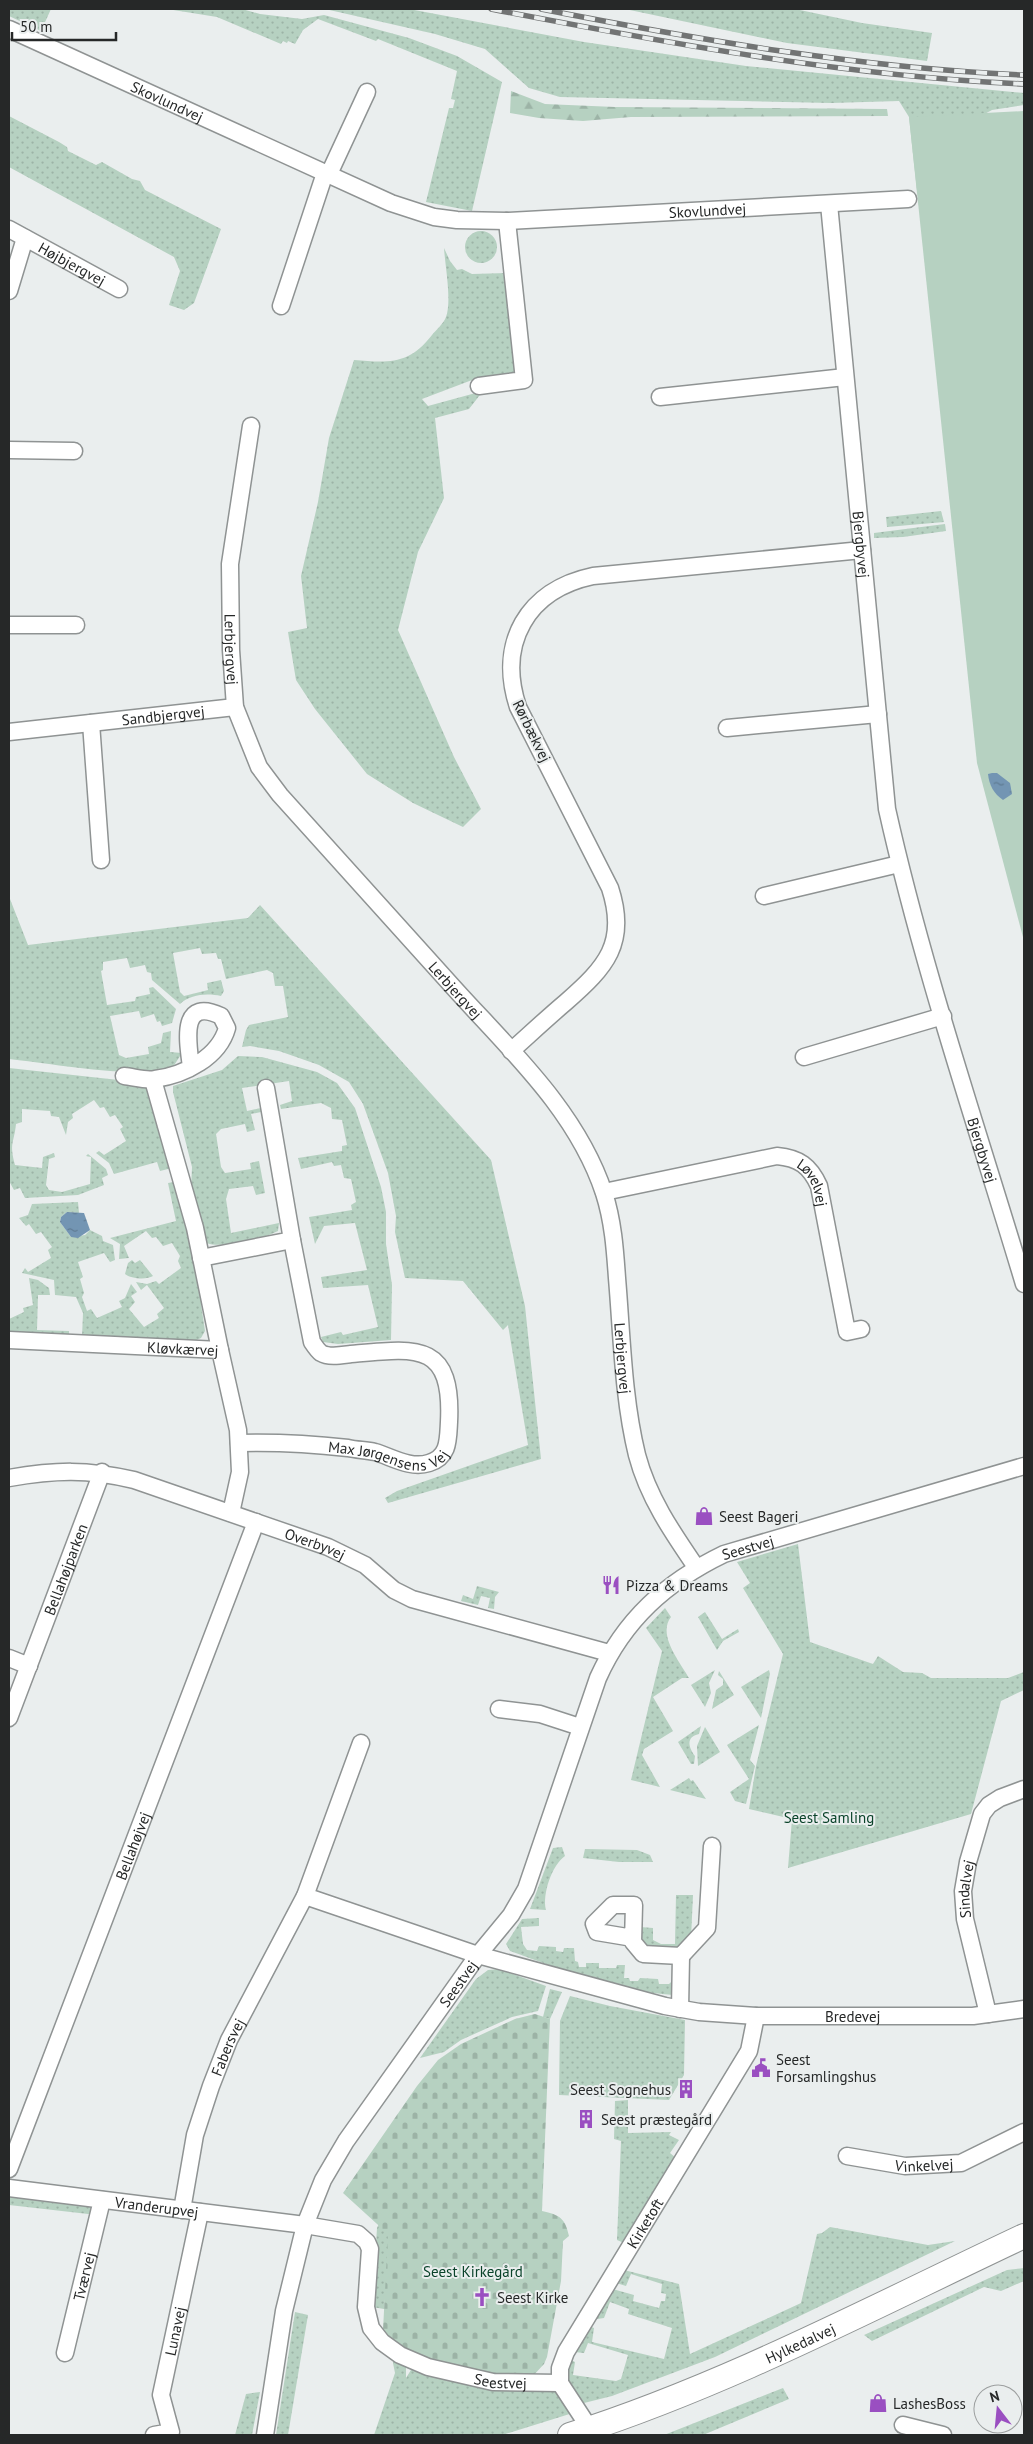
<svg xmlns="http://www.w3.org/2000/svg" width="1033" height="2444" font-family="'PT Sans',sans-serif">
  <defs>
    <pattern id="grass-dots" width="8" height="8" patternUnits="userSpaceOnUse" patternTransform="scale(1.25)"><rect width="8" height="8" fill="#b6d1c1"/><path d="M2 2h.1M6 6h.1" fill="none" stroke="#9cb3a6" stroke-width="1.8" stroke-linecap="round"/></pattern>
    <pattern id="forest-firs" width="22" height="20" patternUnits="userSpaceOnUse" patternTransform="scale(1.25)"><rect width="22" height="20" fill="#b6d1c1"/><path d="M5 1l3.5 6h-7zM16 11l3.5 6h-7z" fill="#9cb3a6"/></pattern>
    <pattern id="cemetery-stones" width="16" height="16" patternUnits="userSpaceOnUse" patternTransform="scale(1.25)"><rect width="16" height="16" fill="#b6d1c1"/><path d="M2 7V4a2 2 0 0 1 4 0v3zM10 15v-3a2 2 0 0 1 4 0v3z" fill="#9cb3a6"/></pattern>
    <pattern id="water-ripples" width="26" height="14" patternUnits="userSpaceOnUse" patternTransform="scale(1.25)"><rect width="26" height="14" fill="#7395b3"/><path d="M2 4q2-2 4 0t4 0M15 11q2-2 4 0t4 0" fill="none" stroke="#5e7a92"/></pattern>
  </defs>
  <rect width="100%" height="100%" fill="#eaeeee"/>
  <g fill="url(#grass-dots)">
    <path d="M9,9h42l-10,22 -32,-15z"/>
    <path d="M167,9h75l18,5 42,5 22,-4 85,23 48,18 45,26 -30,129 -46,-9 23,-94h4l2,-8 -4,-1 6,-28 -79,-32 -2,2 -58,-22 -15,11 -8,14 -7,-3 -1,2 -4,-2 -2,3 -64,-27z"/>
    <path d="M325,9h84l175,33 162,24 278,27v12l-32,5 -35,19 -40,62 -8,-74 -10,-16 -68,2 -271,-6 -31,-9 -44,-39 -50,-15z"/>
    <path d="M625,9h170l67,14 70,10 -5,28 -140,-18z"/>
    <path d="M9,116l50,26 8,5 1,4 28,14 6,-3 30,17 8,2 5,9 76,39 -27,74 -10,7 -15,-5 11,-34 -6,-14 -165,-90z"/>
    <circle cx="481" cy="247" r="16"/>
    <path d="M444,248l6,13 7,9 5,-1 10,5 35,-1 9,98 -4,6h-32l-58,22 6,7 55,-15 -14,18 -34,9 9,80 -26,54 -20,78 56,127 27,52 -18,18 -50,-24 -46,-29 -52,-65 -19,-29 -8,-48 19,-4 -6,-52 17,-74 11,-64 25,-78c34,3 55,5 78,-25 4,-5 12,-12 14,-18 6,-16 -1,-52 -2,-69z"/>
    <path d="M941,511l3,11 -57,5 -1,-10z"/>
    <path d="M945,524l1,7 -43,6 -29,1v-5z"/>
    <path d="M9,885l1,14 18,46 220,-27 12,-13 231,255 34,146 16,153 -153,44 -3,-5 12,-7 131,-46 -20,-120 -5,5 -40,-49 -58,-3 -10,-46 1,-16 -8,-43 -25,-69 -14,-22 -30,-17 -40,-14 -29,-5 -8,1 4,-17 3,-5 39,-8 -5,-31h-8l-2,-13 -6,-3 -41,9 -5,-20h-3l-2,-6 -14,1 -2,-6 -27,5 7,39 4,4 24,-6 -1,-7 14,-3 3,11 -3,5c-14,-3 -30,-2 -41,8l-28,-24 -1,-7 -4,-1 -2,-7 -15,3 -3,-10 -24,4v8l-2,1 6,34 28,-4 1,-4 14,-3 -1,-6 4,-1 23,22 -4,14 -10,3 -2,-5 -3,1 -3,-8 -13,4 -2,-7 -29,5 9,39 7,3 23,-4 -1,-7 13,-4 2,-10 8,-2 -1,21 12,1 -9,14c-37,13 -123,-4 -164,-8z"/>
    <path d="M238,1056l24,1 55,15 20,11 18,25 26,79 5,25v32l6,41 -1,55 -53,4 -15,-2 -2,-5 20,-5 2,3 35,-8 -10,-42 -45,3 -2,-11 46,-7 -12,-47 -31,3 -9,18 -6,-27 43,-7 -1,-5 5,-3 -5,-23 -7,-1 -3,-13 -7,1 -2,-4 -31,7 -3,-11 44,-7v-5l5,-1 -5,-25 -10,-1 -1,-11 -10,-5 -40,6 -1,-4 12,-4 -3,-20 -47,7 5,23 14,-3v4l-10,2 4,16 -8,2 -2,-8 -24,5 -5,5 5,33 4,6 26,-4 -1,-6 9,-2 6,32 -9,2 -3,-9 -24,3 -3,10 5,34 48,-10 -1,8c-16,8 -55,18 -72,12l-15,-53 1,-23 -19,-75v-6l49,-16z"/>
    <path d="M9,1068l128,14 12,5 23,81 -12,3 -3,-9 -43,12 -5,-11 -13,-10 3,-2 5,4 22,-14 -6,-12 3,-2 -8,-12 -5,2 -6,-10 -4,1 -6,-8 -22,14 1,4 -5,4 -2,13 -7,-18 -8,-1 -1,-5 -28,-2v13l-6,2c-2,20 -7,18 -1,41l27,3 1,-11 11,-4 1,4 -6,2 -3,26 3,5 13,2 28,-8 1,-27 -5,-1 2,-2 18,15 2,6 -6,3 2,7 -26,10 -53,3 -5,-10 -6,2 -5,-9z"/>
    <path d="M174,1182l11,32 18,88 -2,2 4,27 -4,7 -11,5 -108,-6 1,-24 -7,-16 -21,-2 -1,-15 -32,-7 3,-5 3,4 23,-14 -3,-8 4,-3 -11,-15 -5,2 -7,-10 -3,2 -7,-8 9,-3 4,-11 46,-2 1,11 -12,-1 -6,5 -1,5 11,15 14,-2 5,-5 12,6 1,5 10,4 2,15 -5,2 -6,-9 -26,9 5,15 -3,2 4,14 -2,4 5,14 4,-2 6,9 25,-11 -3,-6 6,-3 6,-14 6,8 -6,4 4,6 -6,7 15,18 15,-9 -2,-4 7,-6 -17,-23 -6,5 -5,-8 11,2 9,-3 3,3 22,-16 -3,-7 2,-5 -8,-13 -9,3 -7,-9 -4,1 -6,-7 -22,15 5,12 -10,1 1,-15 -10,-6 66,-17 -8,-38z"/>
    <path d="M132,1260l3,3 5,-3 13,16c-6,4 -22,3 -28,-2l3,-11z"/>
    <path d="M29,1278l9,2 11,8 1,7h-12l-1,35 32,1v6l-60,-2v-16l15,-7 -1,-4 10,-3z"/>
    <path d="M798,1544l12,98 63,22 5,-8 25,16 19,1 9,5h77l16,-6v18l-23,11 -30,113 -183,54 4,-49 -43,-10 7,-43 27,-112 -40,-66 7,-5 -13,-21z"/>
    <path d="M477,1586l22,6 -4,5 -1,12 -6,-1 2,-10 -9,-2 -3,9 -17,-4 2,-6 10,4z"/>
    <path d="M665,1608l6,9c-14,18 9,45 18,61h-7l-29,19 20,34 -29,18 -2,6 18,32 -29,-7 31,-129 -16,-23z"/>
    <path d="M705,1612l17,27 16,-10 1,3 -16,9 -6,9 -19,-33z"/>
    <path d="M715,1670l-6,13 2,10 -6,14 -14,-22z"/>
    <path d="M769,1670l1,4 -9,44 -20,-31z"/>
    <path d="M719,1671l15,24 -22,14 4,-19 7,-5v-6l-5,-4z"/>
    <path d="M759,1725l-9,35 5,6 -9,38 -11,-3 -5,-9 19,-13 -22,-34z"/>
    <path d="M701,1726l-2,8c-14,3 -10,14 -4,22l-1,8h-3l-13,-22z"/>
    <path d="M705,1727l15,25 -22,14 -1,-20z"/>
    <path d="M689,1778l2,3 2,-1 13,19 -36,-9z"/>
    <path d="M562,1847l3,9c-13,9 -23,38 -19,54l-16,-1 23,-61z"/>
    <path d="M585,1849l52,1 13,5 3,7h-34l-36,-4z"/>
    <path d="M676,1895h17l-2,43 -12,13 -34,-2 -5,-6v-16l13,1v12l8,4h14z"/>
    <path d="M539,1918v8l-18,1 2,17 4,6 10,1 2,-5 17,1v4l7,1 1,-4h10l1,13 3,1 1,5h7v-4h13v5h17l1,-3h8l-1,13h5l1,3h8l2,-3 18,1 1,5h10l5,-5 -1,16c-57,-4 -110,-25 -163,-44l-4,-7 16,-25z"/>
    <path d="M499,1969l47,17 -8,25 -26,6 -51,23 -17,12 -24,6 56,-79 12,-9z"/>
    <path d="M550,1989l12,3 -12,27 -7,-2z"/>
    <path d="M570,1996l40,10 75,14 -1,55 -15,25 -110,-5 1,-74z"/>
    <path d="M628,2100v33l43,-1 -2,3 10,5 -9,13 6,5 -52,85 -7,-3 4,-99 -7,-2 1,-38z"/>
    <path d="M9,2197l88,11v7l-88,-10z"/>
    <path d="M394,2212l-10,97 -12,-2 5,-79 4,-9z"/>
    <path d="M830,2227l98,18 27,-4 -240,116 -103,39 -32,8 -13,-17 -3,-21 7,-6 4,2 -2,13 43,6 5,-2 7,-24 -40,-12 -4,10 -10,-1 15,-26 5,2 -2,14 72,17 8,-31 -44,-14 1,-5 -19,-7 -6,16 -7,1 -3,-7 15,-24 25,7 -1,6 26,7 2,-7h4l1,-7 -5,-1 1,-9 -31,-10 -5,12 -13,-4 11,-12 55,14 11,70 111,-51 16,-69 5,-1z"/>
    <path d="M1024,2268v13l-23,10 -17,-4 -112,54 -8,-6 143,-65z"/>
    <path d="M295,2312l13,3 -20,120h-12z"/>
    <path d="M395,2355l11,9v14l8,-13 141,22 21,25 -74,23h-128l21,-62 -2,-10z"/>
    <path d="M783,2388l6,11 -86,36h-39z"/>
    <path d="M260,2392l-8,43h-17l11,-41z"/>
  </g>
  <path fill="url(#forest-firs)" d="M511,91l34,13 70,3 272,2 1,7 -257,1 -48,4 -44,-3 -29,-5z"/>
  <path fill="url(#cemetery-stones)" d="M535,2014l15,5 -8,192c18,4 23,7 27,25l-6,5 -2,40 -14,76 -3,7 -12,13c-14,-1 -29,1 -42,-1 -30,-6 -91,-19 -107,-46l5,-96 -45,-41 74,-107 21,-26 23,-16 54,-25z"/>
  <path fill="#b6d1c1" d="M1024,111v830l-47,-178 -68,-646z"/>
  <g fill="url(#water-ripples)">
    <path d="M992,773h5l13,10 2,11 -9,6c-9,-6 -14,-15 -15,-26z"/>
    <path d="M67,1212l17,1 6,17 -12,8 -7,-1 -11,-15 1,-5z"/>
  </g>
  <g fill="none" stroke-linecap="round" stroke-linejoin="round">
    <g stroke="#8f9393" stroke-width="19">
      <g id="street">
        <path id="s1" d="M9,29l382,174 43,14 23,3 50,1 401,-22"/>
        <path d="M329,174l38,-82"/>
        <path id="s2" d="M829,204l58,605c36,161 90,318 137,475"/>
        <path id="s3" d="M9,229l110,60"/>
        <path d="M9,291l16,-53"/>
        <path d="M281,306l44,-133"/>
        <path d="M479,386l45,-6 -17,-159"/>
        <path d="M660,397l185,-20"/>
        <path id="s4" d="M251,426l-21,138 1,86 4,57 24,60 21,28c58,64 116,128 174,193 56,62 123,123 150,205 9,28 11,56 13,85 5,59 6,120 20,177 11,42 35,77 59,112"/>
        <path d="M9,450l65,1"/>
        <path d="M9,625h67"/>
        <path d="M91,723l10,137"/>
        <path d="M727,728l151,-14"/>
        <path id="s5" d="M9,732l226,-25"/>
        <path d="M764,896l135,-32"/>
        <path d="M511,1051c18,-16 36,-33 55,-49 40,-35 62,-59 44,-114l-92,-181c-21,-64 9,-117 75,-131l269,-26"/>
        <path d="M804,1057l139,-41"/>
        <path d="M124,1076c10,1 22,5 31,3 30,-4 64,-22 72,-51l-6,-12c-42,-20 -33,27 -30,51"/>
        <path d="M153,1080l42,148 25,122"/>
        <path id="s6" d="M604,1192l173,-36c22,2 33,10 42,30l28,146 14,-3"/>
        <path d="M201,1258l91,-18 -26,-152"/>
        <path id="s7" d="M9,1340l211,10 18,80 2,42 -9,41"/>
        <path id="s8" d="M239,1443c36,-1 73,1 109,5 9,2 18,2 27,4 17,5 35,17 54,11 20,-6 19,-23 20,-41 4,-81 -33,-74 -98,-68 -8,1 -22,4 -30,-1 -3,-2 -7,-8 -9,-11l-20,-102"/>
        <path id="s9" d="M9,1478c47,-8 78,-9 125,2l194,67 37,18 29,25 18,9 197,54"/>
        <path d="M9,1658l20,8"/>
        <path d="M499,1709l41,5 40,13"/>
        <path id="s10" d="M9,1718l93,-246"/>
        <path id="s11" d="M305,1896l173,59 187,51 34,6 57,4h217l51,-7"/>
        <path d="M633,1938l-36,-6 -3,-8 19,-19h21l-1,37 10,12 38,2 26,-28 5,-82"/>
        <path d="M680,2009l1,-53"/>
        <path id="s12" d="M988,2014l-23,-95 -2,-28 5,-29 14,-48 7,-9 11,-7 24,-9"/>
        <path id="s13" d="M847,2156l58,10 56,-3 63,-31"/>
        <path id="s14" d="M9,2169l247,-647"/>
        <path id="s15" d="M9,2188l296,37 53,9 9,8 3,7 -4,58 5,21 11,14 18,13 28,12 65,15 67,1"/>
        <path id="s16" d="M182,2210l13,-75 16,-49 18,-46 76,-144 56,-153"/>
        <path id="s17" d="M65,2353l37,-153"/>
        <path d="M903,2425l40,10"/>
        <path id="s18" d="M590,2429l-30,-46v-15l6,-16 183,-301 7,-35"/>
        <path id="s19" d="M154,2435l17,-3 -10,-37 39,-183"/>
        <path id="s20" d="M265,2435l19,-124 21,-86 18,-45 23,-39 132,-186 33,-40 15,-26 72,-211c26,-58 68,-96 126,-124l300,-88"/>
      </g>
    </g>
    <g stroke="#8f9393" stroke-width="26">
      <g id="secondary">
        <path id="s21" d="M570,2435c157,-50 305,-129 454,-199"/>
      </g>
    </g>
    <use href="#street" stroke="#fff" stroke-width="16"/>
    <use href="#secondary" stroke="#fff" stroke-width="24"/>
    <g stroke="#727474" stroke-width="5.5">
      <g id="rail">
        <path d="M491,9c176,34 353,67 533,75"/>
        <path d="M541,9c159,31 320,59 483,66"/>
      </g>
    </g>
    <use href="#rail" stroke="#eaeeee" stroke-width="4" stroke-dasharray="11" stroke-linecap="butt"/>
  </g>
  <defs>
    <g id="shop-bare" transform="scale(1.5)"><path d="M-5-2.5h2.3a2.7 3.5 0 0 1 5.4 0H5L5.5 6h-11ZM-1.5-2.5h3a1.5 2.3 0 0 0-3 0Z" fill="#9a4fc1" stroke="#eaeeee" stroke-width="2.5" paint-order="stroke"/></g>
    <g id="restaurant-bare" transform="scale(1.5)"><path d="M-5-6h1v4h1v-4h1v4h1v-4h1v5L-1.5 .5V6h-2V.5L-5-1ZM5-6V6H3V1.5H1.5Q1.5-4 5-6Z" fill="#9a4fc1" stroke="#eaeeee" stroke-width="2.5" paint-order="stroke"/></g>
    <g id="civic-bare" transform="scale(1.5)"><path d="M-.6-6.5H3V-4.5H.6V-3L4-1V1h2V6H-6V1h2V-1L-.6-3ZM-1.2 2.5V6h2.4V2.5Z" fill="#9a4fc1" stroke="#eaeeee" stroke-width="2.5" paint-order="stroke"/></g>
    <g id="building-bare" transform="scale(1.5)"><path d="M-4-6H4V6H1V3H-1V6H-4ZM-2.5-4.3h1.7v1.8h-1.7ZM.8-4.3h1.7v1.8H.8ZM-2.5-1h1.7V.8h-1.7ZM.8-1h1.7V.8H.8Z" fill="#9a4fc1" stroke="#eaeeee" stroke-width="2.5" paint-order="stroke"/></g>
    <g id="church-bare" transform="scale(1.5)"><path d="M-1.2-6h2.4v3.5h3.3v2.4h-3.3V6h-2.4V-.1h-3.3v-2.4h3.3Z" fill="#9a4fc1" stroke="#eaeeee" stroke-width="2.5" paint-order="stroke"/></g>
  </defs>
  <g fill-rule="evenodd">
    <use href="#shop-bare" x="704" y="1516"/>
    <use href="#restaurant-bare" x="611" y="1585"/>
    <use href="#civic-bare" x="761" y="2068"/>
    <use href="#building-bare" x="686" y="2089"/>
    <use href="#building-bare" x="586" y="2119"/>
    <use href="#church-bare" x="482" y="2297"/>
    <use href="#shop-bare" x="878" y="2403"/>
  </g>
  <g text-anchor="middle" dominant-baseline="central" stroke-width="4" stroke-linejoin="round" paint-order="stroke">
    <g font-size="15" fill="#262828" stroke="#eaeeee">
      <text stroke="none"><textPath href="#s1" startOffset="174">Skovlundvej</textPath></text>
      <text stroke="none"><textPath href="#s1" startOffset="739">Skovlundvej</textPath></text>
      <text stroke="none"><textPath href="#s3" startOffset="72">Højbjergvej</textPath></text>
      <text stroke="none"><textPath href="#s2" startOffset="342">Bjergbyvej</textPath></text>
      <text stroke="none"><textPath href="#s4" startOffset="225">Lerbjergvej</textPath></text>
      <text stroke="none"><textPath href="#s5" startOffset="155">Sandbjergvej</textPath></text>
      <text transform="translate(532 731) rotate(64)">Rørbækvej</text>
      <text stroke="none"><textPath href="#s4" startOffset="645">Lerbjergvej</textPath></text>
      <text stroke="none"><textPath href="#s2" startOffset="962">Bjergbyvej</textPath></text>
      <text stroke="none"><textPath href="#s6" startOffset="226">Løvelvej</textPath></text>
      <text stroke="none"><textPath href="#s7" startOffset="174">Kløvkærvej</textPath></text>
      <text stroke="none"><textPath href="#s4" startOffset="1065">Lerbjergvej</textPath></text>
      <text stroke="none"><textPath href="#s8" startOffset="151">Max Jørgensens Vej</textPath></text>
      <text stroke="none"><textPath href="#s9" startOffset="318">Overbyvej</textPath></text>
      <text stroke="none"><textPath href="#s20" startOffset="1046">Seestvej</textPath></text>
      <text stroke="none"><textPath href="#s10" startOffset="159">Bellahøjparken</textPath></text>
      <text stroke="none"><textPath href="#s14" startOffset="346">Bellahøjvej</textPath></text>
      <text stroke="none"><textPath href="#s12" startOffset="128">Sindalvej</textPath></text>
      <text stroke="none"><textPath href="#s20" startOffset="501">Seestvej</textPath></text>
      <text stroke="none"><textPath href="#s11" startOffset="565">Bredevej</textPath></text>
      <text stroke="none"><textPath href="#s16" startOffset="170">Fabersvej</textPath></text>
      <text stroke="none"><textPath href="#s13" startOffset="78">Vinkelvej</textPath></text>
      <text stroke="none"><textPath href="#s15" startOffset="149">Vranderupvej</textPath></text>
      <text stroke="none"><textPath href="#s18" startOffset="238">Kirketoft</textPath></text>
      <text stroke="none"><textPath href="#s17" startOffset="79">Tværvej</textPath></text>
      <text stroke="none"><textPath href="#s19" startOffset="121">Lunavej</textPath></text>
      <text stroke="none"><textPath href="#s21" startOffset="248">Hylkedalvej</textPath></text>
      <text stroke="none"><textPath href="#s15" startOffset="596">Seestvej</textPath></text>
    </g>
    <g font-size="15" fill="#262828" stroke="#eaeeee" text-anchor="start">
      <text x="719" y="1516">Seest Bageri</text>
      <text x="626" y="1585">Pizza &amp; Dreams</text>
      <text x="776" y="2059">Seest<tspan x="776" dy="17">Forsamlingshus</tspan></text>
      <text x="671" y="2089" text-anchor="end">Seest Sognehus</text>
      <text x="601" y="2119">Seest præstegård</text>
      <text x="497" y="2297">Seest Kirke</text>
      <text x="893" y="2403">LashesBoss</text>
    </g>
    <g font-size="15" fill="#0a432a" stroke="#eaeeee">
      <text x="829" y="1817">Seest Samling</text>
      <text x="473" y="2271">Seest Kirkegård</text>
    </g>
  </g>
  <rect width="1033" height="2444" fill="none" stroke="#262828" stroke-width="20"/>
  <g transform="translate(998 2409) rotate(344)"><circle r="24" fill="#eaeeee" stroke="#9c9f9f"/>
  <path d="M0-4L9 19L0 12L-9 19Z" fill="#9a4fc1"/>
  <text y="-8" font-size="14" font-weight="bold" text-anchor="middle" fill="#262828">N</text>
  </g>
  <path d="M12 32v8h104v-8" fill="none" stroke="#262828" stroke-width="2.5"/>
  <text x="20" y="32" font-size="15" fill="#262828" stroke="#eaeeee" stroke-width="4" paint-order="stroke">50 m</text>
</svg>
